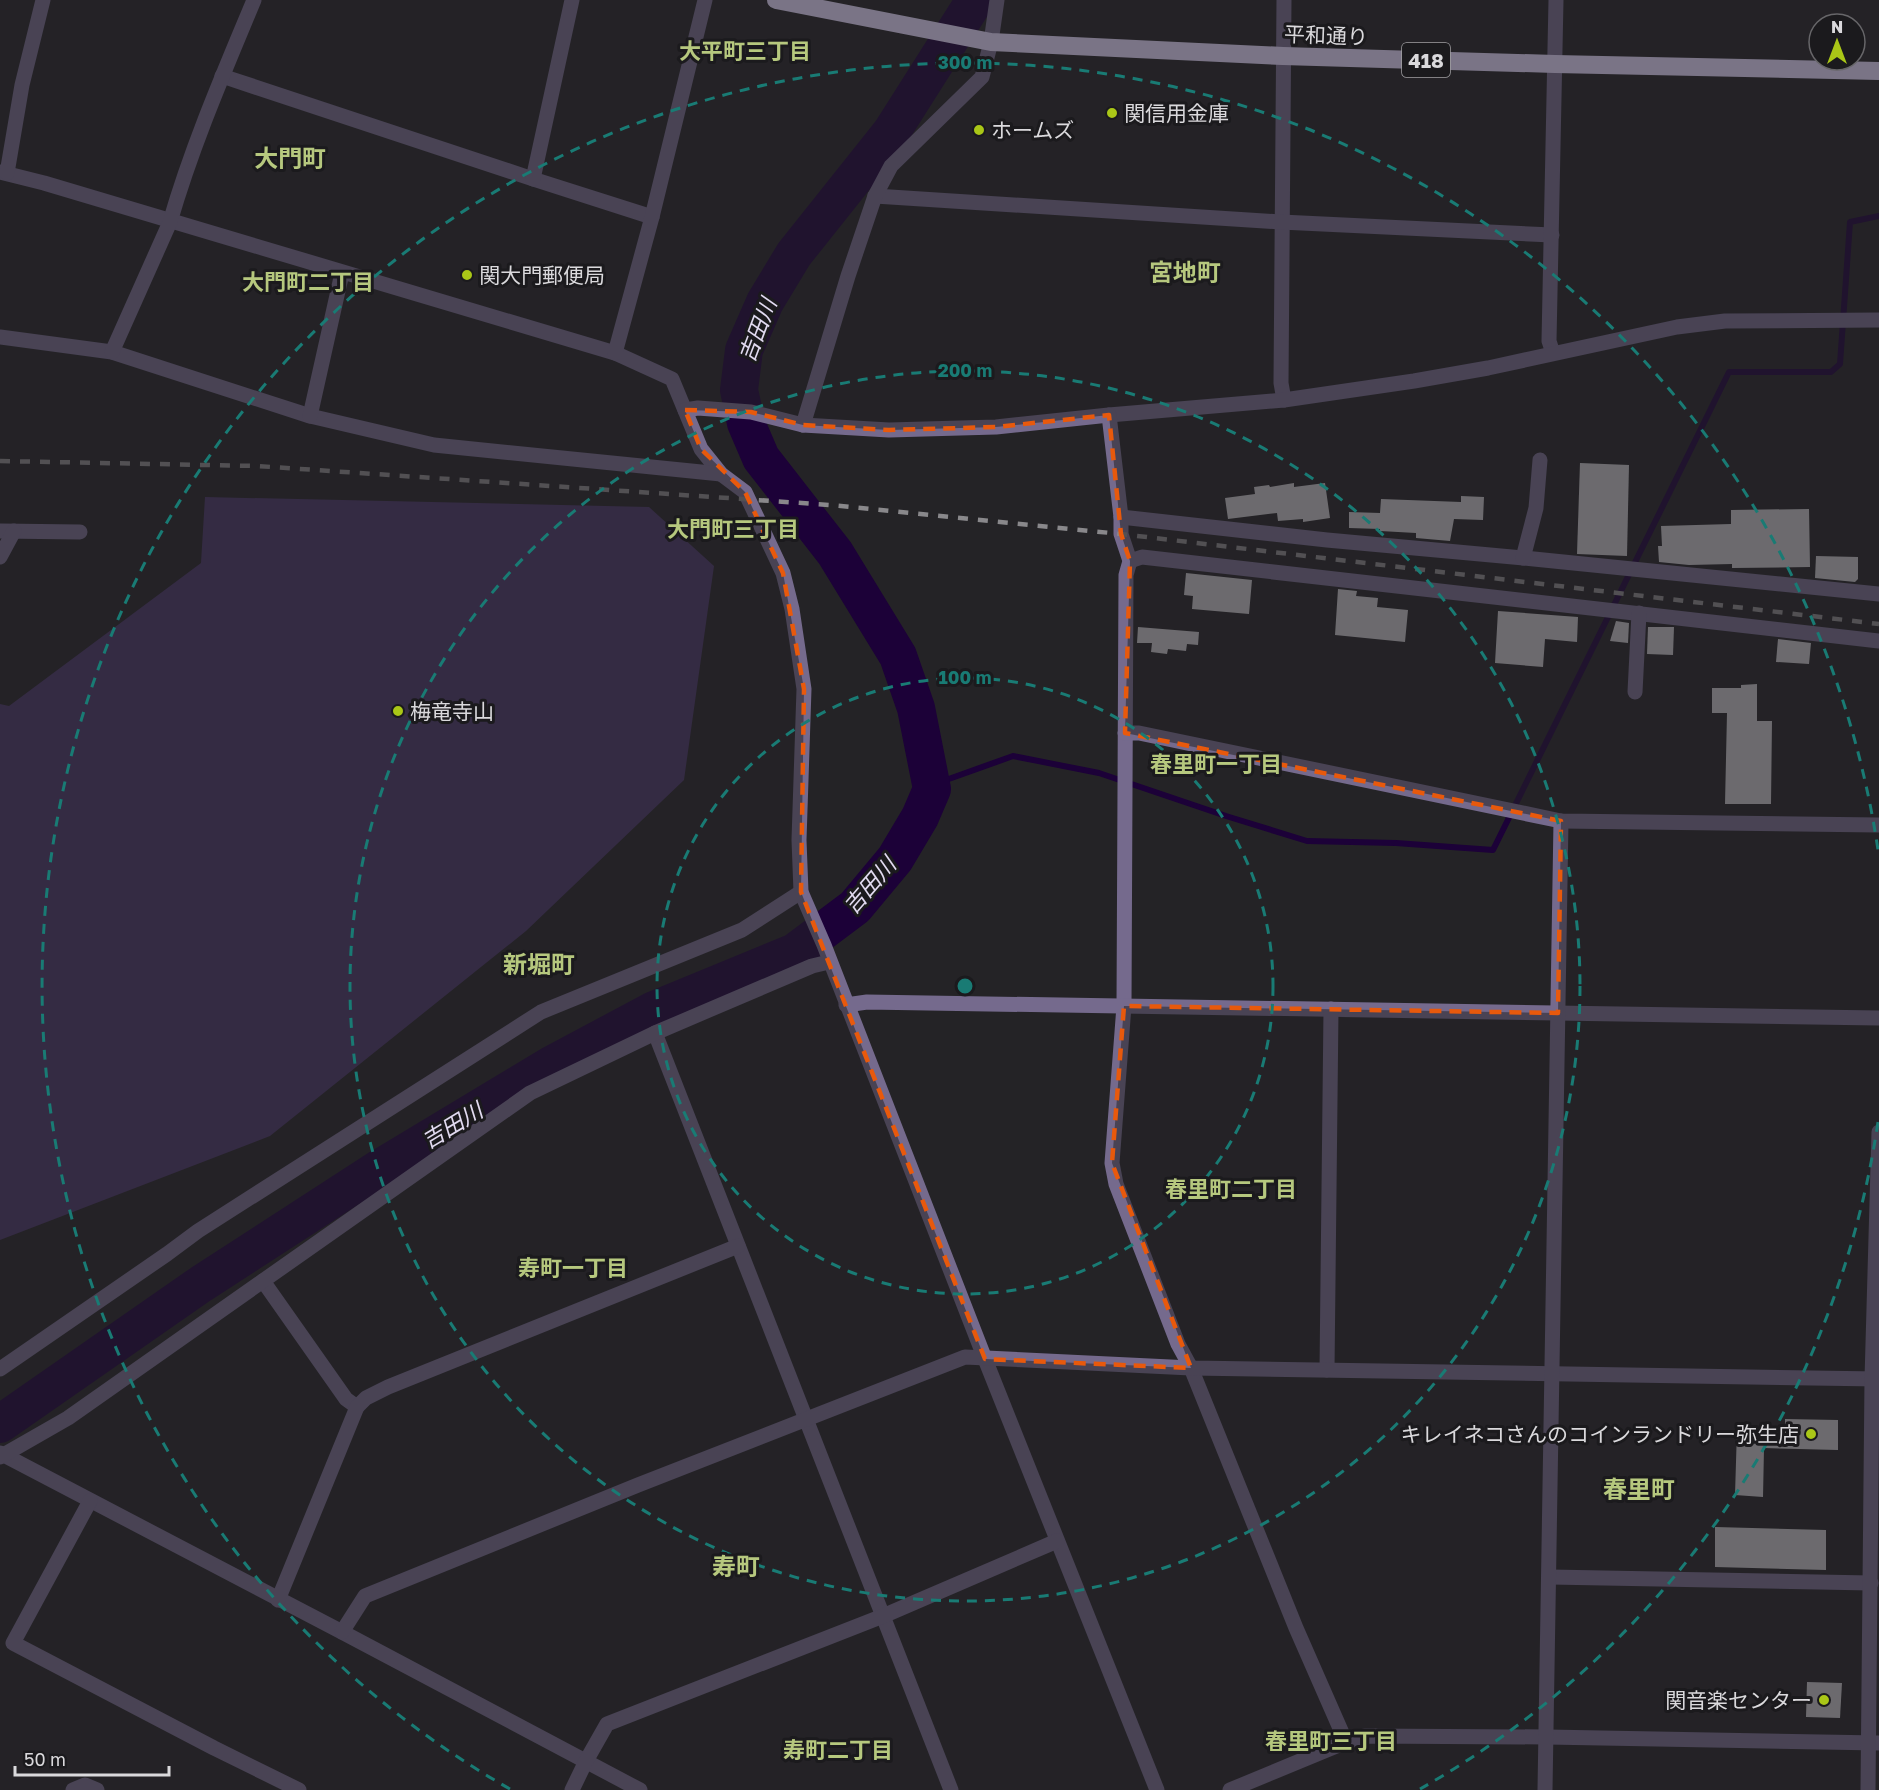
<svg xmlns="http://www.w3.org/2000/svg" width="1879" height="1790" font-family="'Golos Text','Noto Sans JP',sans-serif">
  <rect width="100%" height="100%" fill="#242326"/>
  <path fill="#483567" d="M205,497l444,10 65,59 -30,214 -158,151 -256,205 -270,104v-536l9,2 192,-143z"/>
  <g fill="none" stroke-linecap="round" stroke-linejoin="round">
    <path stroke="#1c0138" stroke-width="6" d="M932,789l14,-9 67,-24 86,17 127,43 81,25 89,2 97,7 236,-478h102l9,-8 10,-142 29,-6"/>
    <path stroke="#1c0138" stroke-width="38" d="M0,1424l201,-140 179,-116 171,-103 103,-55 141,-58 60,-45 40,-48 25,-42 12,-28 -16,-81 -18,-52 -63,-103 -74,-95 -15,-35 -7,-33 5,-40 21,-48 29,-48 98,-123 83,-131"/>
  </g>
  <g fill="#c3c2c6">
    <path d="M1580,463l49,2 -2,91 -50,-2z"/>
    <path d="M1294,483v4l31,-4 5,35 -27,4v-3l-25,2 -1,-8 -49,6 -3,-21 30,-4 -1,-7 15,-2 1,2z"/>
    <path d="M1461,496l23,1 -1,23 -29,-1 -4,22 -34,-3v-5l-36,-2v-2l-31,-1v-16l31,1 1,-14 80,3z"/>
    <path d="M1809,509l1,58 -78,1v-4l-43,1 -30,-3 -1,-16h4l-1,-20 70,-2v-14z"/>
    <path d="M1816,556l42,1v22l-3,3 -40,-4z"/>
    <path d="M1186,573l66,7 -3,34 -57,-5 1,-13 -9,-1z"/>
    <path d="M1338,589l19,2 -1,5 22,2 -1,9 31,3 -3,32 -70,-7z"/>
    <path d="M1498,611l80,6 -1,25 -32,-3 -2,28 -48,-4z"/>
    <path d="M1616,621l13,2 -1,20 -18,-2z"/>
    <path d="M1138,627l61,5 -1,13 -11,-1 -1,7 -18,-2 -1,5 -16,-2 1,-9h-15z"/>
    <path d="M1648,627h26l-1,28 -26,-1z"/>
    <path d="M1778,639l33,4 -2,21 -33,-2z"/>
    <path d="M1757,684v37h15l-1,83h-46l2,-91h-15v-25h29v-3z"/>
    <path d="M1785,1419l53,1v30l-74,-2 -1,49 -28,-2 2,-66 48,1z"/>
    <path d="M1715,1527l111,3v40l-111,-3z"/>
    <path d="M1807,1682l35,1 -2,35 -34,-1z"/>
  </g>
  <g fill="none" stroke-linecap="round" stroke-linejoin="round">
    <g stroke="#756a8d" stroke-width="15">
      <path d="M1284,0l-3,383 3,17"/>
      <path d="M222,76l311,103 119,38"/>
      <path d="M0,172l44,11 571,170 57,26 29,70 20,25 24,18 38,81 9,36 12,80 -5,151 2,52 23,53 161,414 172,431"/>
      <path d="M7,173l15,-88 21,-85"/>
      <path d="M533,179l39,-179"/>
      <path d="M875,196l406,26 271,13"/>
      <path d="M0,337l112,15 198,64 124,29 287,29"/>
      <path d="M112,352l58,-130c22,-76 54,-150 84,-222"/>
      <path d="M615,353l37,-136 53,-217"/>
      <path d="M1553,353l-4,-12 7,-341"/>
      <path d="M685,410l13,-2 53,4 52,13 86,5 107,-3 113,-12 175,-15 130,-19 74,-13 189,-41 48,-6 154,-1"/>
      <path d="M1109,415l12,102v17l9,27 -4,14 -2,431 -12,157 4,21 62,160 13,24 105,260 50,114"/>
      <path d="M310,416l32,-143"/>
      <path d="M803,425l45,-149 27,-80 16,-30 91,-89 9,-35 6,-42"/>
      <path d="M1121,517l206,23 207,19 345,35"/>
      <path d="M0,531l80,1"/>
      <path d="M0,557l14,-26"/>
      <path d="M1523,558l13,-50 4,-48"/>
      <path d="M1130,561l12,-4 737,84"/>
      <path d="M1635,692l4,-79"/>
      <path d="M1125,733h14l422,88 318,4"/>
      <path d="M846,1005l21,-3 1012,16"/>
      <path d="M655,1033l296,757"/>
      <path d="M263,1281l83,118 11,8"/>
      <path d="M0,1369l167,-115 31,-23 343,-219 201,-82 59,-38"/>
      <path d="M1327,1370l4,-361"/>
      <path d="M0,1453l342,179 298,158"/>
      <path d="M0,1457l68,-39 462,-325 125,-60 157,-67 17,-4"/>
      <path d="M90,1501l-77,142 201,105 85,42"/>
      <path d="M1550,1577l321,6"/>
      <path d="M278,1600l79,-193 9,-9 22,-11 350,-141"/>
      <path d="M342,1632l23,-36 273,-111 327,-128 226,11 688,11"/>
      <path d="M73,1790l12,-5 12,5"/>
      <path d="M572,1790l14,-29 21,-37 276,-108 174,-75"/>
      <path d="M1230,1790l116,-48 19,-6 182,1 332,6"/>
      <path d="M1545,1790l16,-969"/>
      <path d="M1868,1790l4,-411 7,-247"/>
    </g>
    <path stroke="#e2d7fb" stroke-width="18" d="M776,0l215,42 292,14 272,8 324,7"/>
    <path stroke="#89888b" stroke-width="4.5" stroke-dasharray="10 10" stroke-linecap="butt" d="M0,461l257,5 573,39 291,29 758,90"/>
  </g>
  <path d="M0 0H1879V1790H0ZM685,410l66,2 52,13 86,5 107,-3 113,-12 12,119 9,27 -5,172 436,88 -3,192 -434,-7 -12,157 79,205 -206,-9 -184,-467 3,-203 -21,-116 -38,-81 -44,-43z" fill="#242326" fill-opacity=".55" fill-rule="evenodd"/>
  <path fill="none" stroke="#e8590c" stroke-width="4.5" stroke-dasharray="12 8" stroke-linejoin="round" d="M685,410l66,2 52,13 86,5 107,-3 113,-12 12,119 9,27 -5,172 436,88 -3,192 -434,-7 -12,157 79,205 -206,-9 -184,-467 3,-203 -21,-116 -38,-81 -44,-43z"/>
  <g fill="none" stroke="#197b74" stroke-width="3" stroke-dasharray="10 8">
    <circle cx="965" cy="986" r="308"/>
    <circle cx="965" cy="986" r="615"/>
    <path d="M1878 1122A923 923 0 0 1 1420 1789M510 1789A923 923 0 1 1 1878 850"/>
  </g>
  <g fill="#aac717" stroke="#1b1a1d" stroke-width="2">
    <circle cx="1112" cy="113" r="6"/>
    <circle cx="979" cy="130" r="6"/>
    <circle cx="467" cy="275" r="6"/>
    <circle cx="398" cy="711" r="6"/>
    <circle cx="1811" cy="1434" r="6"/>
    <circle cx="1824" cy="1700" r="6"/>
  </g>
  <g text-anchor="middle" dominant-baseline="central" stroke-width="6" stroke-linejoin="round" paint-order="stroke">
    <rect fill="#1b1a1d" stroke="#a1a0a3" stroke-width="1.5" x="1402" y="43" width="48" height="34" rx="4.5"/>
    <g font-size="20" font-weight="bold" fill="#dad9dc">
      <text x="1426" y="60">418</text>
    </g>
    <g font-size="21" fill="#dad9dc" stroke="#1b1a1d">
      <text transform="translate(1326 35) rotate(2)">平和通り</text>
    </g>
    <g font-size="21" fill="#dad9dc" stroke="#1b1a1d" text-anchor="start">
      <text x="1124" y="113">関信用金庫</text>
      <text x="991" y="130">ホームズ</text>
      <text x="479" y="275">関大門郵便局</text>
      <text x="410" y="711">梅竜寺山</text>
      <text x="1799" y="1434" text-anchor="end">キレイネコさんのコインランドリー弥生店</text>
      <text x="1812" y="1700" text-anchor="end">関音楽センター</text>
    </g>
    <g font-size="22" font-weight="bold" fill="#b6c87e" stroke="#1b1a1d">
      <text x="745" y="50">大平町三丁目</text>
      <text x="308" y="281">大門町二丁目</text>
      <text x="733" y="528">大門町三丁目</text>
      <text x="1216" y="763">春里町一丁目</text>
      <text x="1231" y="1188">春里町二丁目</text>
      <text x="573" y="1267">寿町一丁目</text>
      <text x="1331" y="1740">春里町三丁目</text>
      <text x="838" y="1749">寿町二丁目</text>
    </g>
    <g font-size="22" font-style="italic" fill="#e2dbf1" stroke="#1b1a1d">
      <text transform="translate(757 330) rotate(-69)">吉田川</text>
      <text transform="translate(869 885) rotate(-49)">吉田川</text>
      <text transform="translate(452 1125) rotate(-31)">吉田川</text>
    </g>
    <g font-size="24" font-weight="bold" fill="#b6c87e" stroke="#1b1a1d">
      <text x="290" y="157">大門町</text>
      <text x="1185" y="271">宮地町</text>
      <text x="539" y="963">新堀町</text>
      <text x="1639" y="1488">春里町</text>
      <text x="736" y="1565">寿町</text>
    </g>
  </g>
  <circle cx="965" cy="986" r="9" fill="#197b74" stroke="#1b1a1d" stroke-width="3"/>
  <g font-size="18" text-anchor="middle" font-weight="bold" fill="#197b74" stroke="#1b1a1d" stroke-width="6" stroke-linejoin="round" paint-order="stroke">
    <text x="965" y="69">300 m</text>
    <text x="965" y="377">200 m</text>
    <text x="965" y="684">100 m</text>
  </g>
  <g transform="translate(1837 42)"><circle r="28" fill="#1b1a1d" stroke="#676669" stroke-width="1.5"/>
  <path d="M0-4.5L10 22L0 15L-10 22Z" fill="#aac717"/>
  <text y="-9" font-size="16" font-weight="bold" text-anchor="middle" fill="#dad9dc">N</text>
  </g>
  <path d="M15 1766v9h154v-9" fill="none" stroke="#dad9dc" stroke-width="3"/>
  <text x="24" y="1766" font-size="18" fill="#dad9dc" stroke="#1b1a1d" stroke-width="4.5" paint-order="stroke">50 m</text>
</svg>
